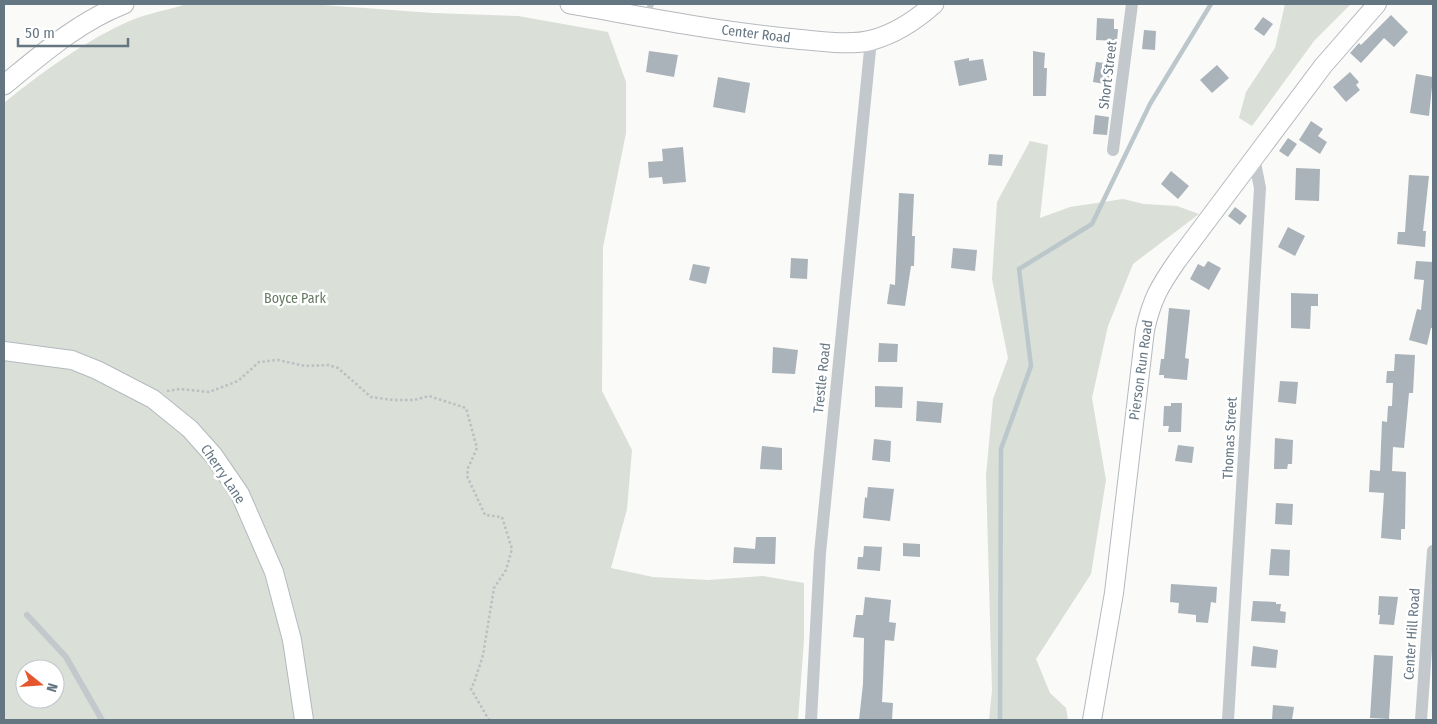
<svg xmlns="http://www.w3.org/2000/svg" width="1437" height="724" font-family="'Fira Sans Condensed',sans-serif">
  <rect width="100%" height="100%" fill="#fafaf8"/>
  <g fill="#dadfd7" fill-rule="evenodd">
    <path d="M188,4h121l124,9 85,3 90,16 18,50v51l-23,114 -1,144 30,59 -5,59 -16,59 42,9 55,3 55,-4 41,7v57l-6,80h-794v-617c37,-30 83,-64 128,-83 18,-7 38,-11 56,-16zM25,669h30v30h-30z"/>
    <path d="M1285,4h66l-37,37 -62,85 -13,-8 7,-26 29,-44z"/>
    <path d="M1030,141l18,4 -8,73 30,-11 53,-8 21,5 33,2 22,8 -66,50 -25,62 -16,72 14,82 -15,94 -55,85 14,34 16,15 2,12h-79l3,-30 -6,-214 7,-77 15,-41 -16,-79 5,-77z"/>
  </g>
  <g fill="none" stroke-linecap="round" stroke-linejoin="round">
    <path stroke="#bbc7cb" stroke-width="4.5" d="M1000,720l1,-271 30,-83 -12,-97 73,-45 58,-120 61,-100"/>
  </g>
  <g fill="#aab3b9">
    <path d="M1391,15l17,17 -14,15 -10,-9 -23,25 -11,-10 9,-10 2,2z"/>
    <path d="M1263,17l10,7 -9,12 -10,-7z"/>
    <path d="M1097,18l17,1v10h4l-1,12 -21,-1z"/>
    <path d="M1144,30l12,1 -1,19 -13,-1z"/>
    <path d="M649,51l29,4 -4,22 -28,-5z"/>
    <path d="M1033,51l12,2 -1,15h3l-1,28h-13z"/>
    <path d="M969,58v3l14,-2 4,21 -28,6 -5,-25z"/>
    <path d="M1096,62l17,2 -3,21 -17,-3z"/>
    <path d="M1217,65l12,13 -17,15 -12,-13z"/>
    <path d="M1350,72l9,10 -3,3 4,5 -14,12 -13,-15z"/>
    <path d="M1416,74l17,3 -4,39 -19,-3z"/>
    <path d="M718,77l32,6 -5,30 -32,-6z"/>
    <path d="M1095,115l14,2 -2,18 -14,-1z"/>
    <path d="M1311,121l12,8 -5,7 9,6 -7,12 -21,-14z"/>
    <path d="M1288,138l9,6 -9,13 -9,-6z"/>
    <path d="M683,147l3,35 -23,2 -1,-7 -13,1 -1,-16 15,-1 -1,-12z"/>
    <path d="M989,154l14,1 -1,11 -14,-1z"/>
    <path d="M1296,168l24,1 -1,32 -24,-1z"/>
    <path d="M1171,171l18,15 -11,13 -17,-15z"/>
    <path d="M1409,175l20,1 -6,55h3l-1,16 -28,-3 1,-12h7z"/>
    <path d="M899,193l15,1 -2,42h3l-1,30h-3l-6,40 -18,-2 3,-20 5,1z"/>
    <path d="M1235,207l12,9 -7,9 -12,-9z"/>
    <path d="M1288,227l17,9 -10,20 -17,-9z"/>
    <path d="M953,248l24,2 -2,21 -24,-3z"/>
    <path d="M791,258l17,1 -1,20 -17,-1z"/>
    <path d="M1208,261l13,7 -12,22 -19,-11 8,-15 6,3z"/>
    <path d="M1416,261l17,1v66h-2l-4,17 -18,-5 8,-31 4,1 3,-30 -10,-1z"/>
    <path d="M693,264l17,3 -4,17 -17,-4z"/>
    <path d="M1291,293l27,1v12h-7l-1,23 -19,-1z"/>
    <path d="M1169,308l21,2 -5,48 4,1 -2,21 -23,-2v-3h-5l2,-16h3z"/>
    <path d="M879,343l19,1 -1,18h-19z"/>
    <path d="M773,347l25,3 -3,24 -23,-1z"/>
    <path d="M1395,354l20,1 -2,38h-4l-5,55 -11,-1 -1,24 14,1 -1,57h-4v11l-20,-2 3,-45 -15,-1 1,-22 10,1 2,-50 5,1 1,-16h4l1,-23h-7l1,-12h7z"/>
    <path d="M1280,381l18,1 -2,22 -18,-2z"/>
    <path d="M875,386l28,1 -1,21 -27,-1z"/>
    <path d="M917,401l26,2 -2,20 -25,-2z"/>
    <path d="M1171,403h11l-1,29h-13l1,-6h-6l1,-20h7z"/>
    <path d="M1275,438l18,2 -1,24h-4l-1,5h-13z"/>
    <path d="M874,439l17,2 -1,21 -18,-2z"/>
    <path d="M1178,445l16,2 -2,16 -17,-2z"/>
    <path d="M762,446l20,2v22l-22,-1z"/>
    <path d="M868,487l26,2 -4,32 -27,-3 2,-21 2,1z"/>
    <path d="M1276,503l17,1 -1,21 -17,-1z"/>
    <path d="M756,537h20l-1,27 -42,-1 1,-16 21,2z"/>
    <path d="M903,543l17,1v13l-17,-1z"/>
    <path d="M864,546l18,1 -2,24 -23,-2 1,-12h5z"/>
    <path d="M1271,549l19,1 -1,26 -20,-1z"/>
    <path d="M1171,584l46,3 -1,16 -5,-1 -3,21 -12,-1v-7l-18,-2 1,-10 -9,-1z"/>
    <path d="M1379,596l19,1 -4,28 -15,-1 1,-9h-2z"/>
    <path d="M865,597l26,3 -2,22 7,1 -2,18 -9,-1 -3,62 11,1 -1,17h-33l4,-36 1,-46 -11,-1 3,-22h7z"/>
    <path d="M1253,601l23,1v2h5l-1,7 6,1 -1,11 -34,-2z"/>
    <path d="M1253,646l25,4 -2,18 -25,-2z"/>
    <path d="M1374,655l19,1 -4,63 -19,-1z"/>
    <path d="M1273,705l21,2 -2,13h-20z"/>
  </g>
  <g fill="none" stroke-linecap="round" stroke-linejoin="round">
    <g stroke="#b3babf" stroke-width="20">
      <g id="secondary">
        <path d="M4,351l68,9 25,10 56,29 37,30 24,27 26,38 34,78 18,68 12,80"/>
        <path d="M1092,720l22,-127 31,-263c7,-31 14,-43 32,-69l146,-195 54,-62"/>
      </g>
    </g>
    <g stroke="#b5babe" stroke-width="21">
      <g id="primary">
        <path d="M570,4c75,13 150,28 226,35 22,2 54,7 76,1 23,-6 44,-20 62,-36"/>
        <path d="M4,85c38,-31 74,-63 120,-81"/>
      </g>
    </g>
    <path stroke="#bbbfc2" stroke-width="2.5" stroke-dasharray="2.5 2.5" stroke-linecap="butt" d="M167,391l13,-2 29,3 29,-11 21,-19 19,-2 27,6 23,-1 10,3 33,29 22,3h21l15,-4 37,12 11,40 -9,20 -1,8 18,39 17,2 10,32 -6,21 -12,18 -11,67 -8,25 -4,9 18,31"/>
    <g stroke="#c3c8cc" stroke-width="6">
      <path d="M647,17l4,-13"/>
      <path d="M27,615l39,42 36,63"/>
    </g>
    <g stroke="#c3c8cc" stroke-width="12">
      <path d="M1113,150l19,-146"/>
      <path d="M811,720l9,-167 51,-513"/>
      <path d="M1228,720l32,-532 -6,-30"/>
      <path d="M1421,720l12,-169"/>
    </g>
    <use href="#secondary" stroke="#fff" stroke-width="18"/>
    <use href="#primary" stroke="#fff" stroke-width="19"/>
  </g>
  <g text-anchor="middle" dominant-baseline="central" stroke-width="5" stroke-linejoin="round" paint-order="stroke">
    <g font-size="14" fill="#657683" stroke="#fff">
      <text transform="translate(756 34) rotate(7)">Center Road</text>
      <text transform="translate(1108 75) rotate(-83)">Short Street</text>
      <text transform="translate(1141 370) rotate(-82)">Pierson Run Road</text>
      <text transform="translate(822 378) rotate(-84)">Trestle Road</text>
      <text transform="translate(1230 438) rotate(-87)">Thomas Street</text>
      <text transform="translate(223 474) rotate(56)">Cherry Lane</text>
      <text transform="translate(1412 634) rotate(-86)">Center Hill Road</text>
    </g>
    <g font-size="14" fill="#687a64" stroke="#fff">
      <text x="295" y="298">Boyce Park</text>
    </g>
  </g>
  <rect width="1437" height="724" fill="none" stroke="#657683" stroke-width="10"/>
  <g transform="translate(40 684) rotate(107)"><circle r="24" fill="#ffffff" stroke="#c1c8cd"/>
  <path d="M0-4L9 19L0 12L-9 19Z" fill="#e4572e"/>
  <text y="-8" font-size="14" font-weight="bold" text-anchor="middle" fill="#657683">N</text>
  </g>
  <path d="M18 38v8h110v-8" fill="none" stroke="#657683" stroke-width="2.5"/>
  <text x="25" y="38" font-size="15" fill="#657683" stroke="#ffffff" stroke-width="4" paint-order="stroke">50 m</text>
</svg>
